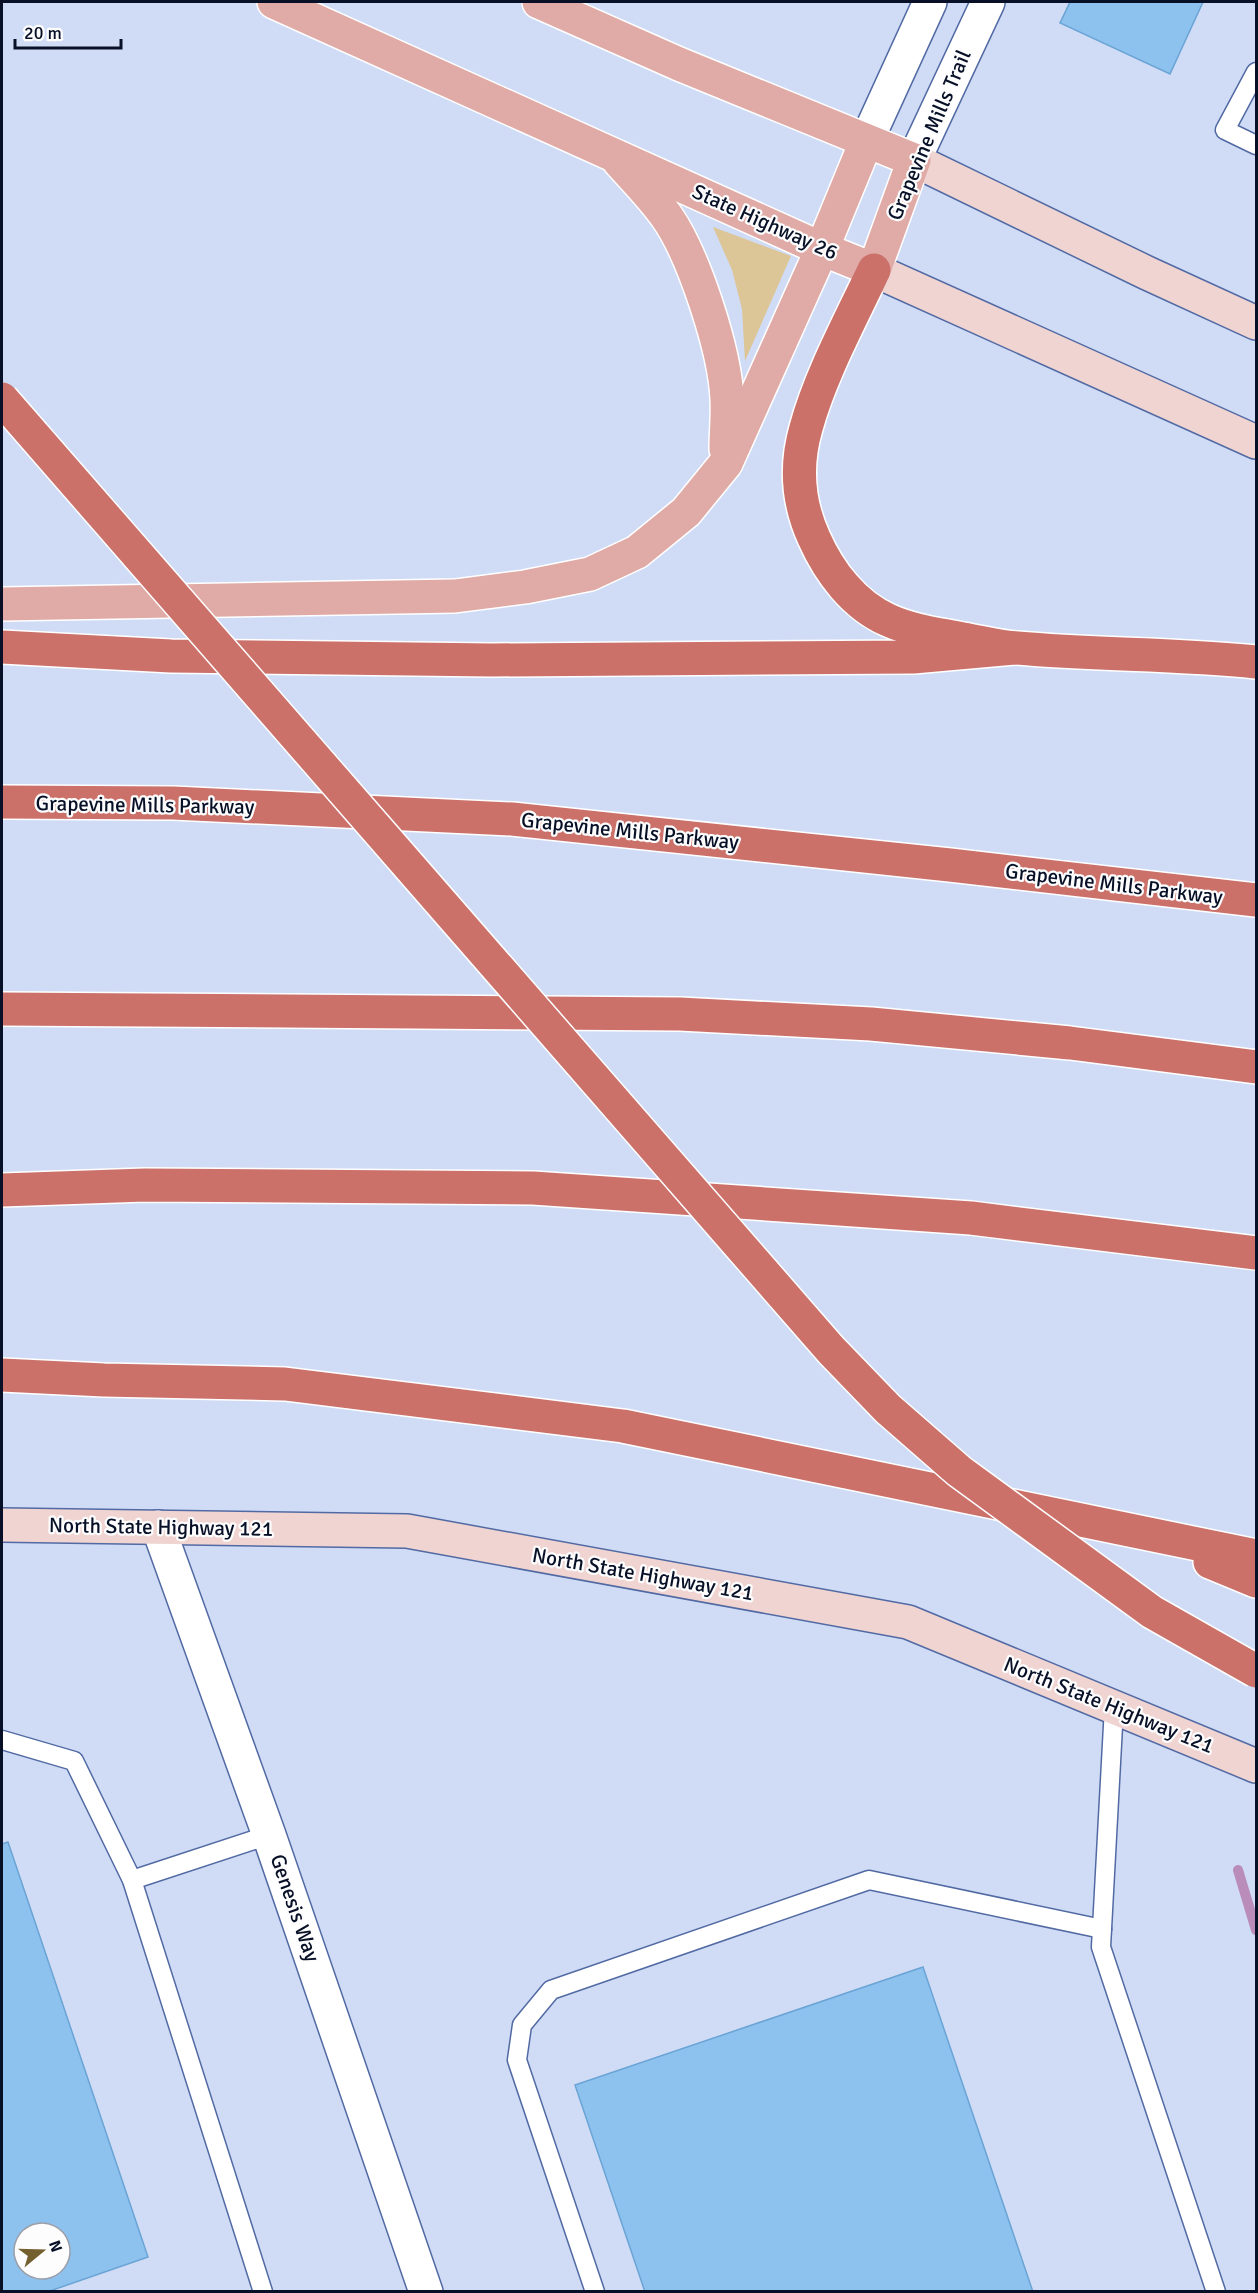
<svg xmlns="http://www.w3.org/2000/svg" width="1258" height="2293" font-family="Signika,sans-serif">
  <rect width="100%" height="100%" fill="#d0dcf6"/>
  <path fill="#dcc697" d="M713,227l78,29 -46,105 -3,-52 -10,-39z"/>
  <g fill="none" stroke-linecap="round" stroke-linejoin="round">
    <path stroke="#b98cba" stroke-width="10" d="M1238,1870l18,60"/>
  </g>
  <g fill="#8dc1ee" stroke="#6aa4d5" stroke-width="1.5" fill-rule="evenodd">
    <path d="M1070,2h133l-33,72 -110,-51z"/>
    <path d="M8,1842l140,415 -101,35h-45v-448zM24,2233h36v36h-36z"/>
    <path d="M923,1967l110,325h-388l-70,-207z"/>
  </g>
  <g fill="none" stroke-linecap="round" stroke-linejoin="round">
    <g stroke="#526aa3" stroke-width="21">
      <g id="service">
        <path d="M1256,72l-31,58 31,15"/>
        <path d="M1114,1707l-13,240 115,345"/>
        <path d="M2,1740l72,21 58,119 131,412"/>
        <path d="M132,1880l137,-45"/>
        <path d="M595,2292l-78,-232 5,-35 29,-35 318,-110 233,49"/>
      </g>
    </g>
    <g stroke="#526aa3" stroke-width="36">
      <path id="minor" d="M158,1527l111,308 157,457"/>
    </g>
    <g stroke="#526aa3" stroke-width="36">
      <g id="tertiary">
        <path d="M866,142l64,-140"/>
        <path d="M914,160l74,-158"/>
      </g>
    </g>
    <g stroke="#526aa3" stroke-width="36">
      <g id="secondary">
        <path d="M914,160l233,113 109,50"/>
        <path d="M874,270l382,172"/>
        <path d="M2,1525l405,6 501,91 348,144"/>
      </g>
    </g>
    <g stroke="#fff" stroke-width="36">
      <g id="primary">
        <path d="M274,2l548,247 52,21 40,-110 -235,-96 -140,-62"/>
        <path d="M619,161c16,18 34,36 48,56 27,39 58,134 60,182 1,16 -1,33 -1,50"/>
        <path d="M2,604l453,-8 70,-9 65,-13 47,-22 49,-40 40,-49 96,-214 44,-107"/>
      </g>
    </g>
    <g stroke="#fff" stroke-width="36">
      <g id="motorway">
        <path d="M874,270c-23,49 -54,106 -68,158 -11,38 -8,75 8,110 15,34 40,67 74,82 24,11 50,14 75,19 18,3 36,8 54,9 79,7 160,6 239,14"/>
        <path d="M2,647l169,9 321,4 421,-3 101,-9"/>
        <path d="M2,802l171,1 339,16 438,46 306,35"/>
        <path d="M2,1009l678,5 191,10 199,19 186,24"/>
        <path d="M2,1190l143,-5 388,3 438,30 285,35"/>
        <path d="M2,1375l102,5 181,4 338,42 633,130"/>
        <path d="M1210,1562l46,19"/>
      </g>
    </g>
    <use href="#service" stroke="#fff" stroke-width="18"/>
    <use href="#minor" stroke="#fff" stroke-width="33"/>
    <use href="#tertiary" stroke="#fff" stroke-width="33"/>
    <use href="#secondary" stroke="#efd4d2" stroke-width="33"/>
    <use href="#primary" stroke="#e0aaa6" stroke-width="33"/>
    <use href="#motorway" stroke="#cb716a" stroke-width="33"/>
    <g stroke="#fff" stroke-width="36" stroke-linecap="butt">
      <path id="motorway-bridge" d="M2,399l829,951 57,59 71,62 193,141 104,59"/>
    </g>
    <use href="#motorway-bridge" stroke="#cb716a" stroke-width="33"/>
  </g>
  <g text-anchor="middle" dominant-baseline="central" stroke-width="4.5" stroke-linejoin="round" paint-order="stroke">
    <g font-size="21" fill="#071026" stroke="#fdfdfd">
      <text transform="translate(929 135) rotate(-67)">Grapevine Mills Trail</text>
      <text transform="translate(765 222) rotate(24)">State Highway 26</text>
      <text transform="translate(145 805) rotate(1)">Grapevine Mills Parkway</text>
      <text transform="translate(630 831) rotate(6)">Grapevine Mills Parkway</text>
      <text transform="translate(1114 884) rotate(7)">Grapevine Mills Parkway</text>
      <text transform="translate(161 1527) rotate(1)">North State Highway 121</text>
      <text transform="translate(643 1574) rotate(10)">North State Highway 121</text>
      <text transform="translate(1109 1705) rotate(22)">North State Highway 121</text>
      <text transform="translate(295 1908) rotate(71)">Genesis Way</text>
    </g>
  </g>
  <rect width="1258" height="2293" fill="none" stroke="#071026" stroke-width="6"/>
  <g transform="translate(42 2251) rotate(71)"><circle r="28" fill="#fdfdfd" stroke="#9b9ea7" stroke-width="1.5"/>
  <path d="M0-4.5L10 22L0 15L-10 22Z" fill="#745f2e"/>
  <text y="-9" font-size="16" font-weight="bold" text-anchor="middle" fill="#071026">N</text>
  </g>
  <path d="M15 39v9h106v-9" fill="none" stroke="#071026" stroke-width="3"/>
  <text x="24" y="39" font-size="18" fill="#071026" stroke="#fdfdfd" stroke-width="4.5" paint-order="stroke">20 m</text>
</svg>
